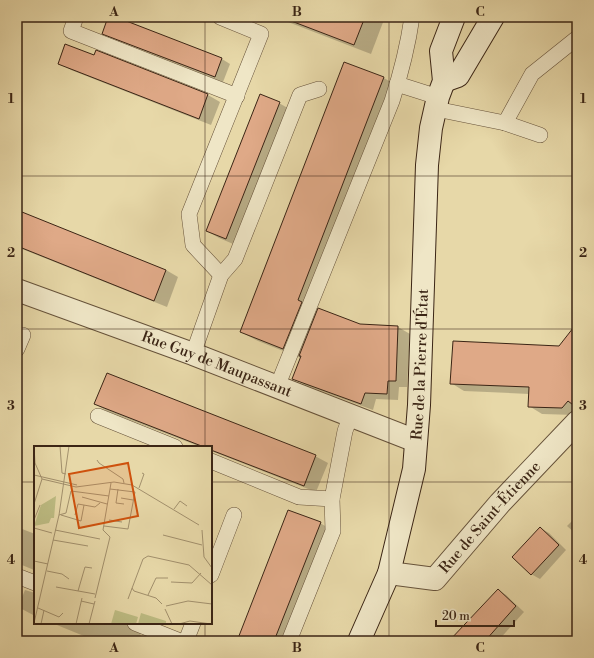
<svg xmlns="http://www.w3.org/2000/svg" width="594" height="658" font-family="'Libre Bodoni',serif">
  <rect width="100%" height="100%" fill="#e7d8a8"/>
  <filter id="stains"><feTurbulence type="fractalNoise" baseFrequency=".005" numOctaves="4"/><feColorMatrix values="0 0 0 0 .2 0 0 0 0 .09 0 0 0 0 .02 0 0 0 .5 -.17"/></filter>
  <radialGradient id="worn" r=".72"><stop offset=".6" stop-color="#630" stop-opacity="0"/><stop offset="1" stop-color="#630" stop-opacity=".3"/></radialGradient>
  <g fill="#0003">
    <path d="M109,17h4l109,42 8,5 -7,18 -111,-44 -9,-5z"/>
    <path d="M275,17h110l-14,37z"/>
    <path d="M96,52l112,43 12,7 -9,23 -140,-55 -12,-7 35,-7z"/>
    <path d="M345,63l39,15 17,10 -86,222 44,15 39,2 12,7 -3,53h-8l-1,13 -22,-1 -3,11 -68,-25 -12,-7 8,-20 -43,-17 -17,-9z"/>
    <path d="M279,103l12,7 -53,136 -19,-8 -12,-7z"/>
    <path d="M17,211l149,59 12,7 -11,30 -150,-60z"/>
    <path d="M577,324v89l-2,2 -33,-1 -13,-8v-12l-65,-3 -13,-8 109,-36z"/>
    <path d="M95,404l220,52 13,7 -12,29 -105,-41v-4h-10l-94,-36z"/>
    <path d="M577,516v19l-10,-9z"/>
    <path d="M320,523l12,7 -44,111h-50z"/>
    <path d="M17,527l18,7v39l-2,-1 1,-2 -17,-7z"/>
    <path d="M540,528l9,5 17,17 -26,29 -9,-5z"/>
    <path d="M25,590l10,3v23l-17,-9z"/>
    <path d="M498,590l8,5 18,17 -26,29h-17z"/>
    <path d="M52,623h93l-5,10 2,5 6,3h-52z"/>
  </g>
  <g fill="#dfa987" stroke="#3b2515">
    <path d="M108,17h8l106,41 -7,19 -113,-43z"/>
    <path d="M286,17h79l-11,28 -68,-26z"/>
    <path d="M65,44l29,11 2,-5 112,44 -9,25 -141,-55z"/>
    <path d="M344,62l40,15 -86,223 4,2 -19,47 -43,-17z"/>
    <path d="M260,94l20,8 -54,137 -20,-8z"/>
    <path d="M17,210l149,60 -12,31 -137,-55z"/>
    <path d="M318,308l42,16 38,2 -2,55h-8l-1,13 -22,-1 -4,11 -69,-25 9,-23h-2z"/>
    <path d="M577,323v85l-9,-7 -6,7 -34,-1 1,-20 -79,-3 3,-43 106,5z"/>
    <path d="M107,373l209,82 -12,31 -93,-36v-3h-7l-110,-43z"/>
    <path d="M288,510l33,12 -47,119h-37z"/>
    <path d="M540,527l19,18 -28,30 -19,-18z"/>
    <path d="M498,589l18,17 -31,35h-36z"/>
  </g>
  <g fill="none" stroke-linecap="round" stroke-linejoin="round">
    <g stroke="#66523a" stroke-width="16">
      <g id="lane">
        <path d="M76,17l-5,14 166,65"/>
        <path d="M220,17l41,17 -72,180 4,31 28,30"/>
        <path d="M397,84l41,13"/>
        <path d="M436,109l69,14 35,12"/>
        <path d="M505,123l27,-49 45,-36"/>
        <path d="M17,349l6,-14"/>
        <path d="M193,354l28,-79 14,-16 65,-164 19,-6"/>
        <path d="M277,387l115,-286c9,-28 16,-56 20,-84"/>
        <path d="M98,416l77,31"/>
        <path d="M211,461l88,36 33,2"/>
        <path d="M211,575l23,-60"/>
        <path d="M17,576l18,7"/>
        <path d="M135,623l45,18"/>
        <path d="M186,641l7,-18"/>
        <path d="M289,641l44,-110 -1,-32 13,-68 6,-16"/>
      </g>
    </g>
    <g stroke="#66523a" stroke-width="24">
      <g id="street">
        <path id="s1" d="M17,290l176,64 223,87"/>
        <path id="s2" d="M389,573l46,6 65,-76 77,-81"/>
      </g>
    </g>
    <g stroke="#3b2515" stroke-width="24">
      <g id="secondary">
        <path d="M444,81l14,-5 35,-59"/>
        <path id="s3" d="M359,641l30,-68 25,-104 5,-64 8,-240 4,-37 7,-31 6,-16 -3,-30 13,-34"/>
      </g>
    </g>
    <use href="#lane" stroke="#efe6c6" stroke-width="15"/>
    <use href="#street" stroke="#efe6c6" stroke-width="22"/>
    <use href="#secondary" stroke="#efe6c6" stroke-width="22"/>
  </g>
  <path fill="none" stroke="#3b2515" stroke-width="1" stroke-opacity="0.55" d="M205,17v430M389,17v624M17,176h560M17,329h560M17,482h18M211,482h366M205,623v18"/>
  <g text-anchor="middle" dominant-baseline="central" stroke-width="3" stroke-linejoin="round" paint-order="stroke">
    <g font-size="15" fill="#3b2515" stroke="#efe6c6">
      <text stroke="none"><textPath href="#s1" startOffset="213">Rue Guy de Maupassant</textPath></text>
      <text stroke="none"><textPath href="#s3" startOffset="286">Rue de la Pierre d'État</textPath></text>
      <text stroke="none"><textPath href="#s2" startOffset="129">Rue de Saint-Étienne</textPath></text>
    </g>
  </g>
  <g transform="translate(34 446)">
    <rect width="178" height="178" fill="#e7d8a8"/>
    <path d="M22,50l-2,22h-3l-2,5 -15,3 7,-21zM81,164l23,7 -2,7h-25zM107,167l25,8v3h-28z" fill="#bdbc83"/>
    <path fill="none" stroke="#a2906d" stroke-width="1" d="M0,0l1,17 7,16 34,8 38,-5 18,3 67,40M26,0l2,27 4,1M63,14l2,3 24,16 1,4M0,29l43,10M105,42l5,-14 -2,-1M84,43l-2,14 8,1M48,51l25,7M87,52l12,2M0,58l8,-25M140,63l6,-8 7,5M25,69l7,-2 5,-22 38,5M27,69l20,6 3,-16M41,69l3,-11 17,3 5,-4M0,74l6,-15M75,74l13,2M70,80l24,3 7,-37 -25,-3M0,82l18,5M21,84l45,9M168,84l2,27 8,11M129,89l39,10M19,94l35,6M0,115l14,3M13,125l15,3 7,5M137,136l21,1 9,-10M22,141l39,7M98,142l2,3 22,7 6,6M44,145l7,-24 7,1M114,149l8,-17h12M61,152l15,-61 -7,-7 8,-47M94,153l15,-40 5,-3 41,9 23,20M47,155l13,3M132,160l22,-5 24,3M4,162l21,9 4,-4M131,163l7,15M0,177l25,-108 10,-69M7,178l3,-14M42,178l6,-26M55,178l6,-23M145,178l11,-3 21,3"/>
    <path fill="#ce510d" fill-opacity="0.15" stroke="#ce510d" stroke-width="2" d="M94,17l10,53 -59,12 -10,-54z"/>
    <rect width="178" height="178" fill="none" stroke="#3b2515" stroke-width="2"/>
  </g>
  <rect width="594" height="658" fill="none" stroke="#e7d8a8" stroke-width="44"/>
  <path d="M436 620v6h78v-6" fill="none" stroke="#3b2515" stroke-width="2"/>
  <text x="442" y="620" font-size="12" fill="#3b2515" stroke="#efe6c6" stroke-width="3" paint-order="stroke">20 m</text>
  <rect x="22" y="22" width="550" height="614" fill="none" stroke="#3b2515" stroke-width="1.5"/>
  <g font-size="13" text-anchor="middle" font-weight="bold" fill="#3b2515">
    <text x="114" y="16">A</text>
    <text x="297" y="16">B</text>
    <text x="480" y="16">C</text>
    <text x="11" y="103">1</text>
    <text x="583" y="103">1</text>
    <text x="11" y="257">2</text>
    <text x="583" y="257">2</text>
    <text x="11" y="410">3</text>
    <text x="583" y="410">3</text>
    <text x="11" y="564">4</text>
    <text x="583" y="564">4</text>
    <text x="114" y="652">A</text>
    <text x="297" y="652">B</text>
    <text x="480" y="652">C</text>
  </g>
  <rect width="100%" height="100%" filter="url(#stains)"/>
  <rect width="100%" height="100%" fill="url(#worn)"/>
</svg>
